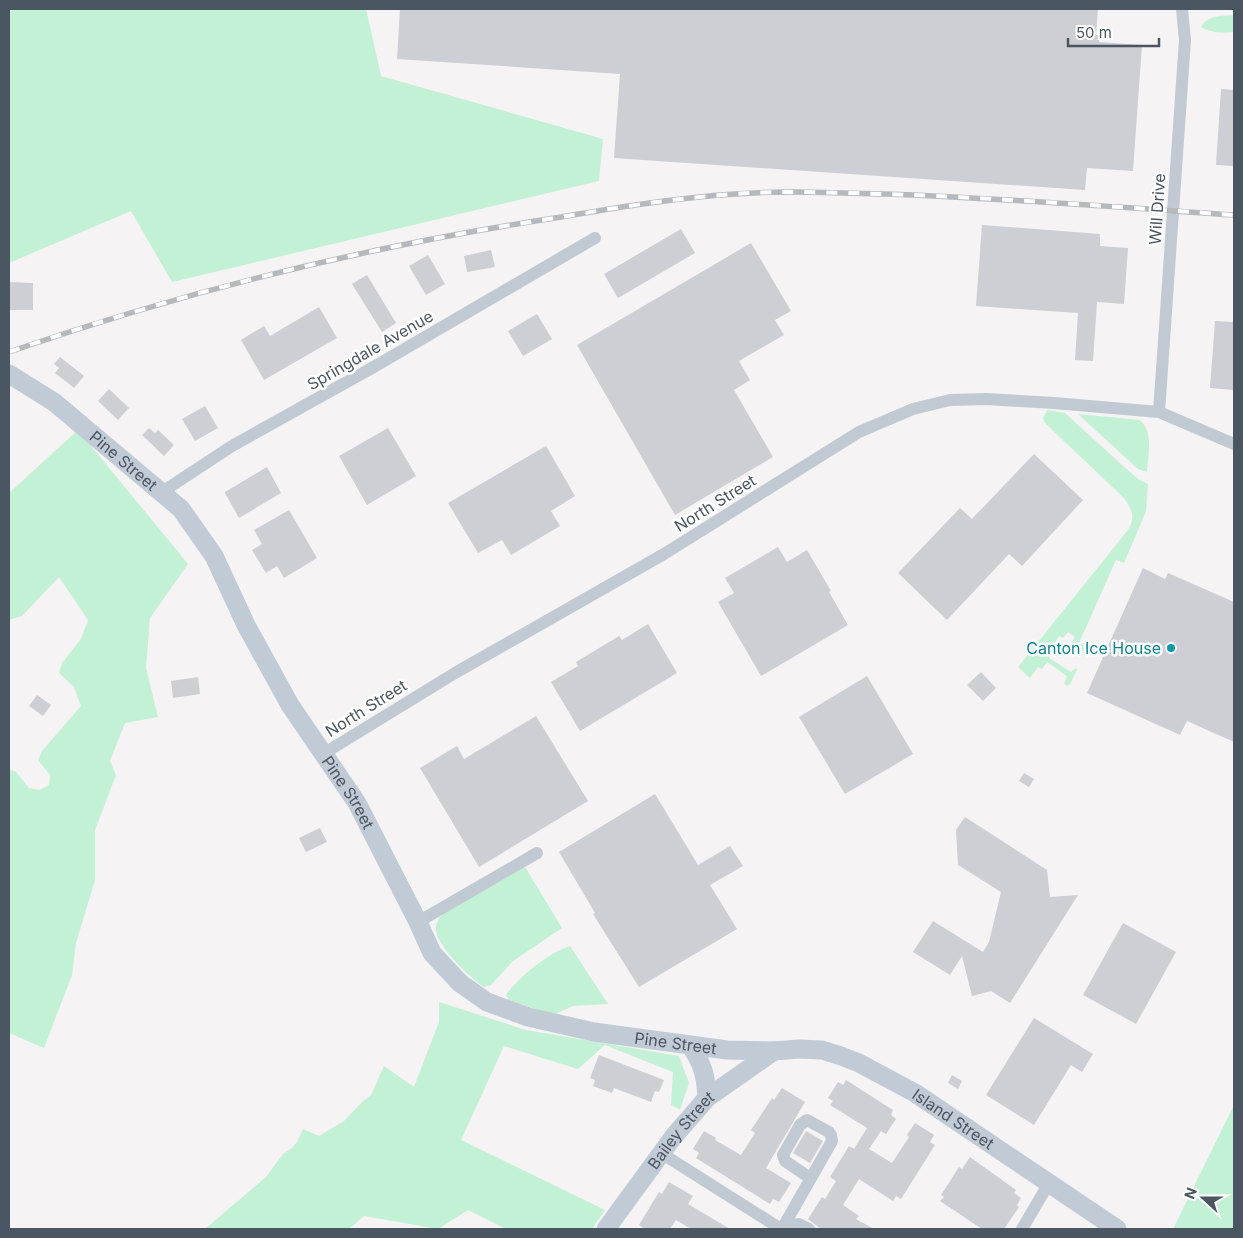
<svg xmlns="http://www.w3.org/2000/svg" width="1243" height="1238" font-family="Inter,sans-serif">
  <rect width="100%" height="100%" fill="#f5f3f3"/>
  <g fill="#c3f1d5">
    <path d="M9,9h357l15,67 222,63 -4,42 -427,101 -41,-71 -122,52z"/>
    <path d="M1234,15v17c-11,1 -23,1 -33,-5 6,-12 22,-11 33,-12z"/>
    <path d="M1047,410l18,3 57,52 16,14 10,5 -2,27 -22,52 -8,-3 -37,83 7,4 -2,5 -13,-8 4,-7 -7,-5 -5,6 -4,-2 -9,14 3,2 -4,6 22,14 5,-4 1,2 -7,14 -3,2 -3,-2 3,-8 -20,-14 -5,7 -4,-2 -8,11 -12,-11 110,-137c8,-13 4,-20 -4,-32l-79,-75 -2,-5z"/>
    <path d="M1078,414l62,6c14,12 8,36 7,52l-9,-3z"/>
    <path d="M78,430l110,134 -38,54 -4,50 12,49 -33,6 -15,38 6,14 -21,55v50l-19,63 -4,32 -28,73 -35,-15v-264l7,3 13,16 11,2 9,-5 1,-10 -12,-15 4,-9 39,-45 -7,-19 -15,-14 3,-10 19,-24 7,-19 -29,-43 -37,39 -13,4v-127z"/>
    <path d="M525,867l37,61 -49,33 -22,24 -7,2c-13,-8 -52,-45 -48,-61 1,-7 6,-11 11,-16z"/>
    <path d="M570,946l38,58 -35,2 -20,9 -44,-15 -3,-5c13,-18 42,-42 64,-49z"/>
    <path d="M439,1002l87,28 153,26 10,27 -9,27 -9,-5 2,-33 -68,-27 -27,24 -74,-23 -43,94 144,70 -13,19h-86l-38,-19 -30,19 -74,-13 -15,13h-144l61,-52 17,-23 9,-6 5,-6 6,-13 16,7 25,-15 18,-19 9,-7 13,-29 30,21 25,-65z"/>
    <path d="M1234,1105v124h-61z"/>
  </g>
  <g fill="#cdcfd5">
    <path d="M400,9h698l-2,26h3v7l43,3 -9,126 -46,-3 -2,22 -471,-32 6,-84 -223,-15z"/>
    <path d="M1221,89l13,1v76l-18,-1z"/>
    <path d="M982,225l118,9v12l28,2 -4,56 -27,-2 -4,59 -18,-1 3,-47 -102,-7z"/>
    <path d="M681,229l14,24 -77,45 -14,-24z"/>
    <path d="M751,243l40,68 -16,9 9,15 -45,26 11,19 -16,10 39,67 -98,58 -98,-170z"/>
    <path d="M491,250l4,17 -28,5 -3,-16z"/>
    <path d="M428,255l17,29 -19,11 -17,-29z"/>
    <path d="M367,275l29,48 -14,9 -30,-48z"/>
    <path d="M9,282l24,1v27h-24z"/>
    <path d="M319,307l18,31 -73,42 -23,-40 23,-14 6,10z"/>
    <path d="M537,314l15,25 -29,17 -15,-25z"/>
    <path d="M1215,321l19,1v68l-24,-2z"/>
    <path d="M60,357l24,19 -10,12 -19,-15 4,-5 -5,-4z"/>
    <path d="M109,389l20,19 -11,12 -20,-19z"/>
    <path d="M205,406l13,22 -23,13 -13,-22z"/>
    <path d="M149,428l6,5 3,-3 16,15 -10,11 -22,-21z"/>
    <path d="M388,428l28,48 -49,29 -28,-49z"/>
    <path d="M546,446l29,50 -24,15 9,15 -49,29 -9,-15 -24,13 -30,-50z"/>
    <path d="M1034,454l49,46 -61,66 -13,-12 -62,66 -49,-47 62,-65 12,11z"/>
    <path d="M267,467l14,26 -42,25 -14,-25v-1z"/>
    <path d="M289,510l28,48 -33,20 -7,-12 -11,7 -14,-23 10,-6 -8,-14z"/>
    <path d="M778,547l9,15 20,-12 24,41 -2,1 19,33 -87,51 -43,-74 16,-9 -9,-15z"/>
    <path d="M1143,568l22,11 3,-6 66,29v140l-47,-21 -7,14 -93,-42z"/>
    <path d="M648,624l29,49 -97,58 -29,-49 27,-16 -2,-4 43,-26 3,4z"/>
    <path d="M981,672l15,16 -13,13 -16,-16z"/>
    <path d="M867,676l46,78 -68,40 -46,-77z"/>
    <path d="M198,677l2,17 -27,4 -2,-17z"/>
    <path d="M37,695l14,10 -8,11 -14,-10z"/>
    <path d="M536,716l52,85 -109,66 -59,-99 37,-22 7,13z"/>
    <path d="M1024,773l10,6 -5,8 -10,-6z"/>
    <path d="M655,794l43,71 32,-19 13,20 -33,19 27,44 -98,58 -46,-73 2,-1 -36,-61z"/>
    <path d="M965,817l82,53 3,27 28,-2 -68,108 -19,-12 -19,5 -10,-40 -12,19 -37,-23 20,-31 50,31 6,-10 12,-50 -43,-27 -2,-35z"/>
    <path d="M320,828l7,14 -21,10 -7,-14z"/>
    <path d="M1123,923l53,29 -40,72 -53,-29z"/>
    <path d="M1034,1018l59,36 -11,18 -11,-7 -37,60 -48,-30z"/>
    <path d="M599,1055l65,25 -5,12 -4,-1 -4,11 -37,-14 -2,5 -19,-7 2,-6 -5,-2z"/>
    <path d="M952,1075l10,6 -4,8 -10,-6z"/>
    <path d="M846,1080l47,30 -2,5 5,4 -10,15 -5,-3 -12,18 23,14 17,-26 -2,-2 8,-12 19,12 -4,7 5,3 -34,54 -5,-3 -3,5 -34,-22 -16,26 16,11 -3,3 18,10h-53l-13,-10 14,-22 3,2 11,-18 -6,-4 19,-31 5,3 13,-21 -37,-23 3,-4 -5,-3 10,-16 5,3z"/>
    <path d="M782,1088l23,14 -39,66 25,15 -12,19 -6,-3 -3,5 -74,-46 3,-5 -6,-4 11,-18 12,7 -1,2 26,15 14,-22 -4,-3 21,-32 2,2z"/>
    <path d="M806,1131l17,10 -13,22 -17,-10z"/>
    <path d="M970,1157l46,33 -2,3 7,5 -4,7 2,2 -15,22h-22l-42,-28 4,-4 -3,-2 18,-28 3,2z"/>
    <path d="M669,1182l24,14 -5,8 42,25h-39l-15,-9 -6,9h-25l-6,-4 20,-33 3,2z"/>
  </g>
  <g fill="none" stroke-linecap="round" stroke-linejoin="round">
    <g stroke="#c1cad2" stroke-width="12">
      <path d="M1159,412l26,-372 -3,-31"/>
      <path d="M162,492l70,-46 140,-78 223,-130"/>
      <path d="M323,754l132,-81 209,-119 195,-122 54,-23 37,-9 36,-1 68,4 105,9 75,32"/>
      <path d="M418,922l119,-69"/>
      <path d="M661,1153l120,76"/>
      <path d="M782,1229l50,-88 -1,-6 -2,-3 -22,-12 -7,5 -17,30 2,6 25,17"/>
      <path d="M787,1229l6,-4 6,-1 10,5"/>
      <path d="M1022,1229l27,-46"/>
    </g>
    <g stroke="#c1cbd6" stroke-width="19">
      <path id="s1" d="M9,374l45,28 127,107 33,47 32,69 44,80 67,98 61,119 14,31 28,30 27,19 41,15 66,15 133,18 47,1 25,-2 23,1 19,6 18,7 56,30 202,136"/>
      <path d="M690,1045c13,19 16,31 17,53"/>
      <path id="s2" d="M606,1229l68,-93 33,-38 67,-47"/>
    </g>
    <g stroke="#b5b8bd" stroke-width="5.5">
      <path id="rail" d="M9,352c177,-61 360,-106 546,-134 59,-10 119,-20 180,-24 49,-4 100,-1 150,0 116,4 233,13 349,21"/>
    </g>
    <use href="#rail" stroke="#fff" stroke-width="4" stroke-dasharray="11" stroke-linecap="butt"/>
  </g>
  <circle fill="#0f9aa8" stroke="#fff" stroke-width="2" cx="1171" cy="648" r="5"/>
  <g text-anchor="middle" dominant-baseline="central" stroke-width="5" stroke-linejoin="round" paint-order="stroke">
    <g font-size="16" fill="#4a5661" stroke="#fff">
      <text transform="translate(1157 209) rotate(-86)">Will Drive</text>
      <text transform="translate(370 350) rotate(-30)">Springdale Avenue</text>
      <text stroke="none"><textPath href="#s1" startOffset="144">Pine Street</textPath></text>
      <text transform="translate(715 503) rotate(-32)">North Street</text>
      <text transform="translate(366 708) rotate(-32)">North Street</text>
      <text stroke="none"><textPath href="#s1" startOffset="549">Pine Street</textPath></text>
      <text stroke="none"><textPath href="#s1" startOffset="998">Pine Street</textPath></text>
      <text stroke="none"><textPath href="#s1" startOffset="1294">Island Street</textPath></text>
      <text stroke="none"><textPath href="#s2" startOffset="124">Bailey Street</textPath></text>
    </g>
    <g font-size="16" fill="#0d838f" stroke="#fff" text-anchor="end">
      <text x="1161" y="648">Canton Ice House</text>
    </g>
  </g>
  <rect width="1243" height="1238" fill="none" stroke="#4a5661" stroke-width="20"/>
  <g transform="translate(1203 1198) rotate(291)" stroke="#ffffff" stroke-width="4" paint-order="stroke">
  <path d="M0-4L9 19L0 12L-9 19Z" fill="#4a5661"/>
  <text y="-8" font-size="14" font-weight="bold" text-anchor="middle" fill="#4a5661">N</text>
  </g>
  <path d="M1068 38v8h91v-8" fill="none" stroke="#4a5661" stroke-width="2.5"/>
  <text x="1076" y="38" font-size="15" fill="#4a5661" stroke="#ffffff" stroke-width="4" paint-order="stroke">50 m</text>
</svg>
